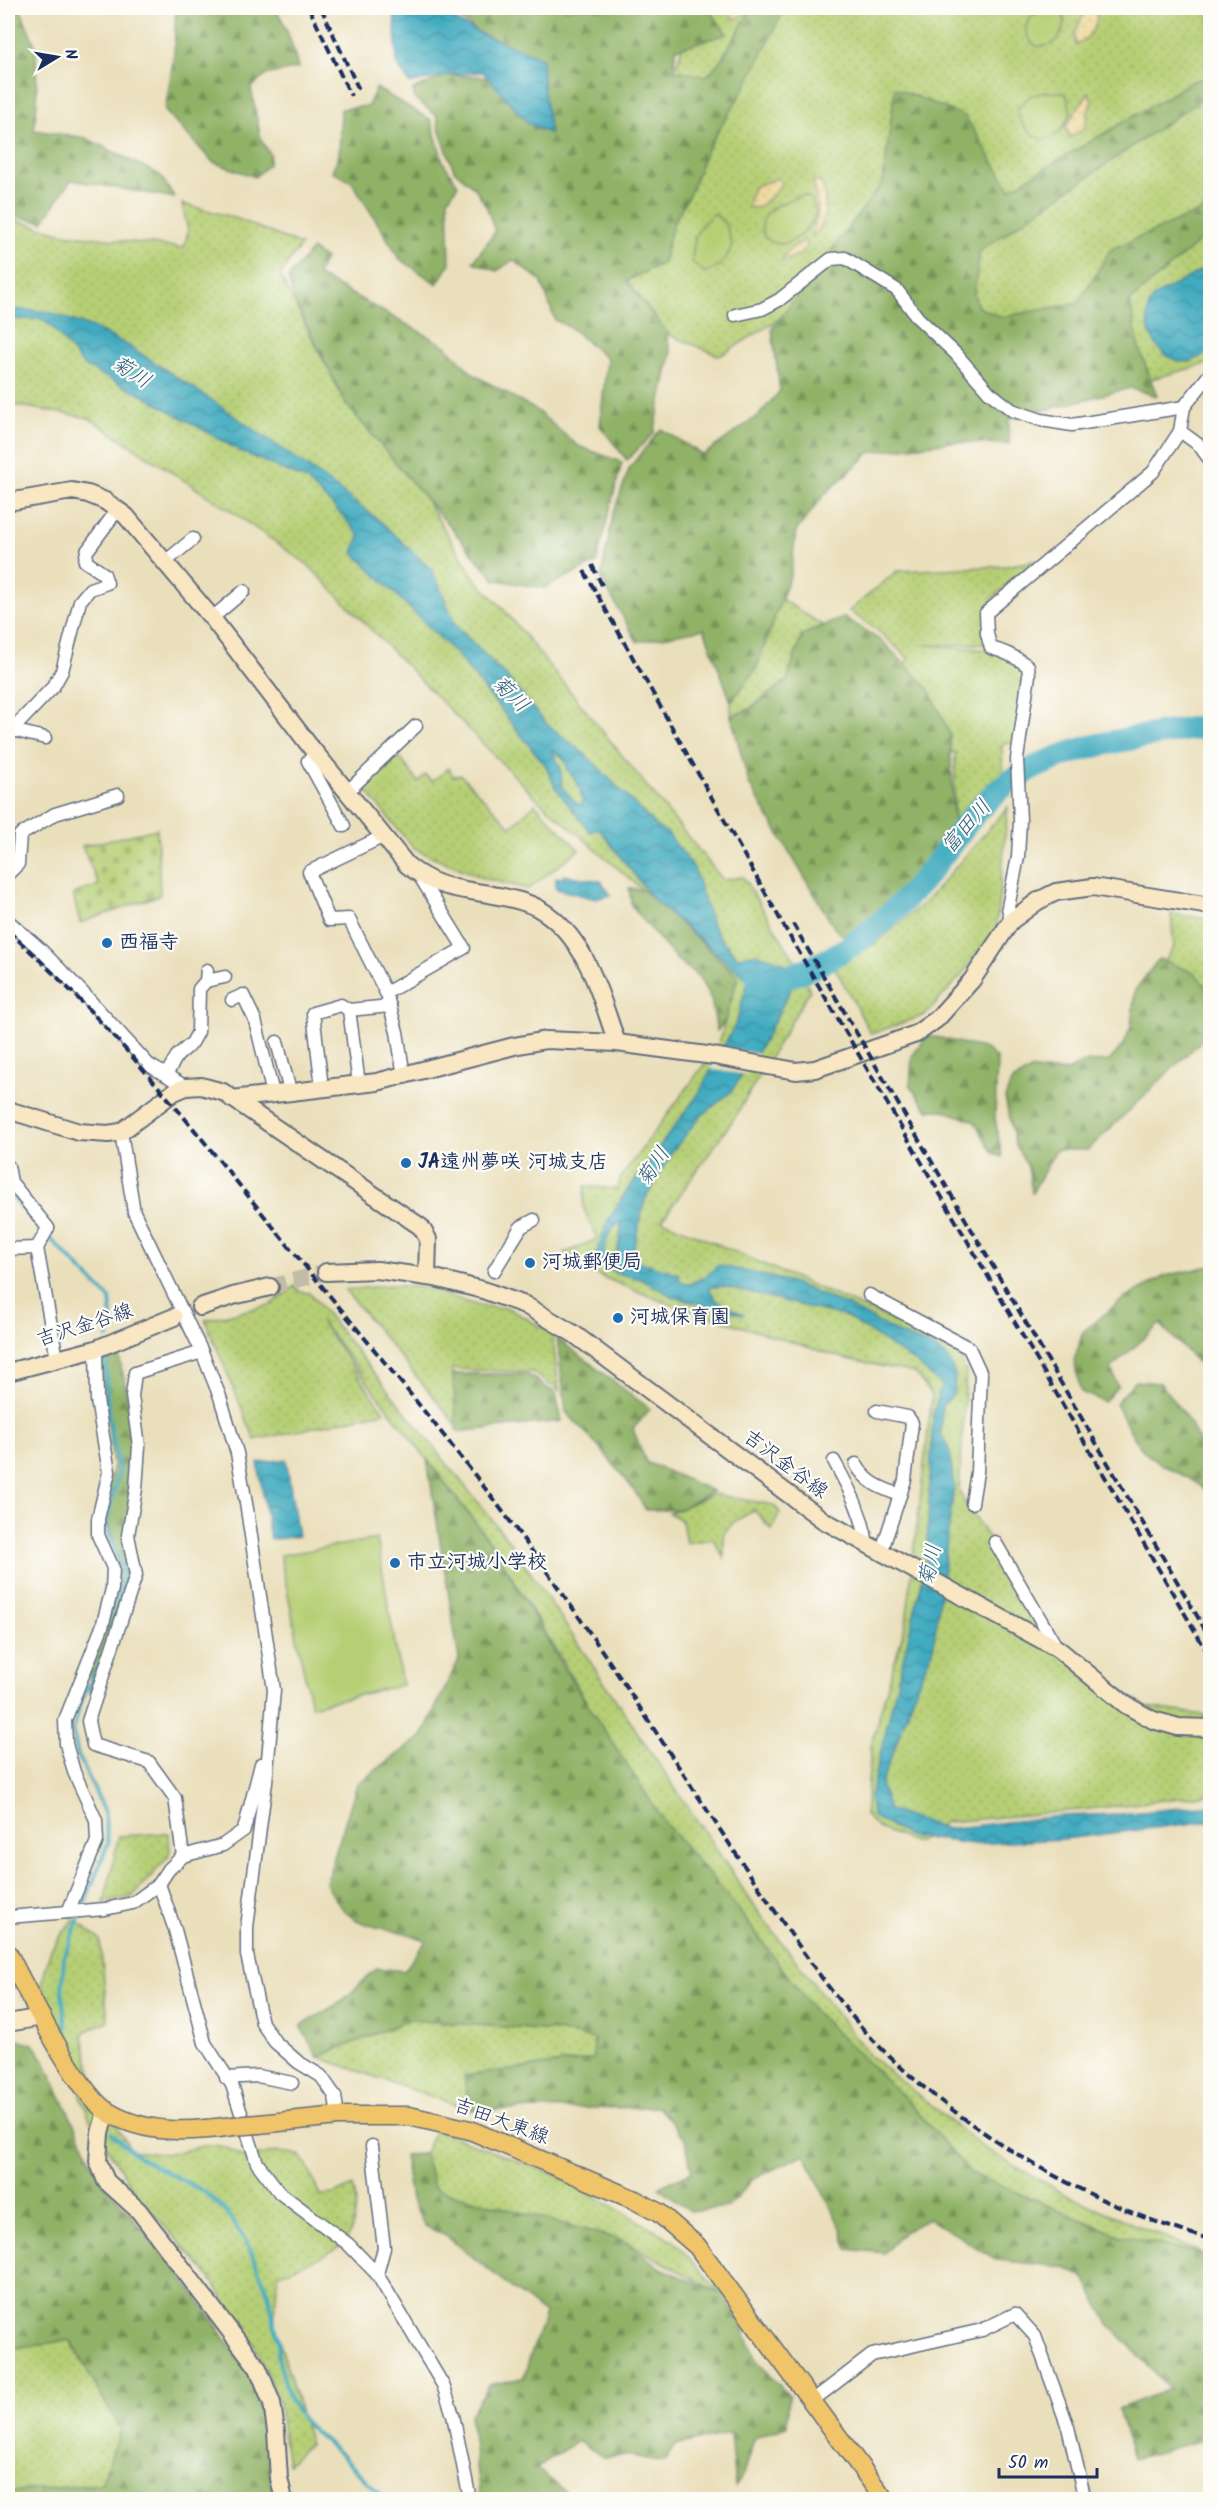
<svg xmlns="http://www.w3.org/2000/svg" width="1218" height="2507" font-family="Kalam,'Klee One',sans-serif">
  <defs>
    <pattern id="grass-dots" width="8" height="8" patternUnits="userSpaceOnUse" patternTransform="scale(1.5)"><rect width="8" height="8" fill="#b6cf75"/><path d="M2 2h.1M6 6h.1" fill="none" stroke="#9cb268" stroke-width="1.8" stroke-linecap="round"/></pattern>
    <pattern id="forest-firs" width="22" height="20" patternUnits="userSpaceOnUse" patternTransform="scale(1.5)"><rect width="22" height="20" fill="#90b266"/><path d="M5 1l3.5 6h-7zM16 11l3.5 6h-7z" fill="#759157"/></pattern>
    <pattern id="sand-dots" width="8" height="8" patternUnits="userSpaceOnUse" patternTransform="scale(1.5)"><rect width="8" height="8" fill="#eeda9e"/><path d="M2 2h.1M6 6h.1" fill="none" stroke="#ccbb8a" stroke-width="1.8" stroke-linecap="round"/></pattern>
    <pattern id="cemetery-stones" width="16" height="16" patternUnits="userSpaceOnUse" patternTransform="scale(1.5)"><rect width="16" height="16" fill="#b6cf75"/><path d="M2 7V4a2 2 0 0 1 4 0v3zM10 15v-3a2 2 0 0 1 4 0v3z" fill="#9cb268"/></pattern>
    <pattern id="water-waves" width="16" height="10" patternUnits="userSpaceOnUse" patternTransform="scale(1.5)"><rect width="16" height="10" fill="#41abc0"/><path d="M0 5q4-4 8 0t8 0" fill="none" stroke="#368c9f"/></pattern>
  </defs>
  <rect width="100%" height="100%" fill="#fdfcf7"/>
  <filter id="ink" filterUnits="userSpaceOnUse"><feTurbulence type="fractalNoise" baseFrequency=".0167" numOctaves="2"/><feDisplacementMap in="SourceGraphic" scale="12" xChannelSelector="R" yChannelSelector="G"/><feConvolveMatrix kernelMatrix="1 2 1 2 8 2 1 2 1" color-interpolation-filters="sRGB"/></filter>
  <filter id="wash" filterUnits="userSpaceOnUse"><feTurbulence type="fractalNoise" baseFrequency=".008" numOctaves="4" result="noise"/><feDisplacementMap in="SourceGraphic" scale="24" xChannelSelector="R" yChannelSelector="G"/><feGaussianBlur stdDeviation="1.35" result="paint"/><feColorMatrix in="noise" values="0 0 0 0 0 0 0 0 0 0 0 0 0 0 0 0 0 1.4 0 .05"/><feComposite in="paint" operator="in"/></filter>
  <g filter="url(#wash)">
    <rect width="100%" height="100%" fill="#eadfbb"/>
    <g fill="url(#grass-dots)" stroke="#687f6a" stroke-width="1.5">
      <path d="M678,8h532v355l-211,58 -171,-132 -108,67 -98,-41 11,-115 58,-180z"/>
      <path d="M182,204l51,13 68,28 -21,30 66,129 78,92 51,83 26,27 222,274 20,-3 59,95 8,18 -75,127 -73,103 294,128 10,24 -7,120 99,157 89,58 63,9v78l-120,15 -144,13 -30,21 -38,-15 -13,-13 7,-75 34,-117 26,-228 -17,-22 -69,-14 -180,-56 -83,-34 -18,-16 32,-14 -14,-32 2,-21 32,3 4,-12 97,-131 20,-70 -51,-48 -151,-130 -228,-233 -80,-56 -139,-91 -81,-14v-186l56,16 120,14 4,-17z"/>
      <path d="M1033,561l-42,39 -5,28 3,16 -64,1 62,5 27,7 10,21 -9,64 -13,3 1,30 -49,53 1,-76 -8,1 -18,-64 -24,-24 3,-7 -30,-27 -29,-20 48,-40 109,-5z"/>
      <path d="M781,599l43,27 -22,9 -15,45 -37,29 -19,7v-14l25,-33z"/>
      <path d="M398,755l20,27 7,-7 7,6 17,-13 4,8 8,-1 50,52 24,-23 44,46 -51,39 -45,-11 -69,-29 -51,-62z"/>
      <path d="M1008,807l-12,123 -37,48 -34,37 -54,19 -37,-68 41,-22 52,-44z"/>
      <path d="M1171,914l33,4 6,5v82l-45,-44 9,-14z"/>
      <path d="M391,1285l36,3 52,18 29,2 44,25 7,58 -27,-19 -80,-3 7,59 -114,-138z"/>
      <path d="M295,1286l5,6 10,1 199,248 250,372 110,142 113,92 82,47 142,61 -88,-20 -148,-62 -61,-71 -95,-91 -73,-96 -78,-85 -169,-283 -174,-227 64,92 -129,28 -50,-120 65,-15z"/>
      <path d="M713,1494l60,11 7,7 -8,18 -18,-20 -20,12 -10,11v25l-11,-19 -27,4 -4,-22 -13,-8z"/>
      <path d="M169,1833l1,22 -38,42 -28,6 15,-67z"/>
      <path d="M73,1919l27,21 8,81 -25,12c5,47 25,79 49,118 12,1 26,4 38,2 36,-5 42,-18 76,6 20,-7 33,-9 53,-4l7,8 14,32 15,-1 18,-8c6,18 2,50 -14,61 -18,12 -41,19 -61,28l-4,48 36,121 -22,20 -10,-64 -26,-61 -47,-68 -69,-77 -45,-72 -42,-109 -7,-31 9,-33z"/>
      <path d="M409,2020l149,11 36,8v20l-130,17 6,34 -152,-53z"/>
      <path d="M435,2130l124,46 115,65 48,53 -100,-54 -187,-51 -11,-34z"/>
      <path d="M70,2340l56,99 -25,45 -93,8v-144z"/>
    </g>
    <g fill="url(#forest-firs)" stroke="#567062" stroke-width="1.5">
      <path d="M8,8h12l16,40 1,55 -3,27 52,8 74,37 15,23 -104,-18 -28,42 -35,-7z"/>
      <path d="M176,8h99c12,18 18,38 23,60l-32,7 -15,13 10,52 9,14 -1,10 -14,13 -42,-15 -48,-51 9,-56z"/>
      <path d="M394,8h314l19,26 -51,15 -3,21 34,6 16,-19 29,-49h33l-38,76 -40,65 -16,42 -18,33 -10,39 -36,18 39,50 5,23 -17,79 -27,27 -27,-34 7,-67 -35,-30 -17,-9 -14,-39 -28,-21 -16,11 -24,-9 22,-30 -8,-24 -11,-19 -22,-19 -15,-41 -2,-13 -22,-17 -2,-9 34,-15 41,2 16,18 40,1 -2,-38 -63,-25 -16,-13 -23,-8 -18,5z"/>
      <path d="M1210,78v15l-230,158 -6,42 4,14 23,10 77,-14 33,-54 97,-41 2,24 -80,69 8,44 19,51 -27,-8 -121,31v25l-58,-2 -80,10 -47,43 -28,36 -5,42 -35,96 -25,33 -27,-73 -67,13 -36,-64 12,-64 17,-47 31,-38 42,26 56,-40 21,-24 -8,-62 111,-147 12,-94 70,28 45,73 185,-109z"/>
      <path d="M376,88l55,32 12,42 15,23 -10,14 2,64 -13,21 -37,-25 -48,-77 -20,-11 7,-16 2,-46 27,-3z"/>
      <path d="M312,249l13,10 -8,16 129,71 27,28 63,36 42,36 44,16 -26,101 -52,25 -49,-8 -149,-176 -51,-102 -7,-24z"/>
      <path d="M844,617l39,25 46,47 21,46 4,93 -12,27 -34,32 -20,29 -39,24 -14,-11 -86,-145 -18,-68 19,-7 37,-29 15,-45z"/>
      <path d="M629,888l14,2 95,86 -13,45 -8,10 -6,-32 -13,-23 -21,-16 -45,-53z"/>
      <path d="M1159,959l36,14 15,19v40l-122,118h-32l-24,43 -4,-26 -13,-23 -10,-46 6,-16 21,-13 10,2h26l16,-9 25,-1 15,-17 7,-18 4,-36z"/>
      <path d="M928,1035l58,14 11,10 -2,59 7,39 -9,-4 -19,-32 -32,-11h-14l-18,-24 2,-30z"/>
      <path d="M1210,1266v72l-7,6 -5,19 -38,-39 -49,44 7,18 -14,16 -23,-10 -7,-31 9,-29 40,-33 42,-23z"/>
      <path d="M557,1338l93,71 -17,20 13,33 67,29 -34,19h-33l-12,-20 -33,-41 -35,-37z"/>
      <path d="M119,1357l7,31 11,95 -13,110 -33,101 -2,-18 29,-104 -13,-65 8,-42 -11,-86 -1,-21z"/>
      <path d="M453,1374h74l29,20 6,27 -105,11z"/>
      <path d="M1135,1381l25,2 26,34 24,43v35c-15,-19 -44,-24 -62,-40 -13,-11 -25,-37 -32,-52z"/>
      <path d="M427,1460l67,87 71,123 100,153 73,86 76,102 95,91 61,71 148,62 92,21v182l-77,21 -15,-50 52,-20 -61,-65 -24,-45 -20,-12 -68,-7 -68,-42 -24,13 -21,22 -36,-4 -6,-19 -38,-76 -52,26 -24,27 -38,4 -31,-24 33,-15 -7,-34 -27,-31 -188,3 -6,-34 129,-17 1,-20 -36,-8 -149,-11 -91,37 -18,-31 41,-24 36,-34 27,3 22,-30c-10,-6 -20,-8 -31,-10 -39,-8 -50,-11 -69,-48l31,-99 65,-48 37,-77z"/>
      <path d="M8,2038l25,6 11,16 56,119 73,86 38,52 40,61 14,52 9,69h-266v-7l93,-8 20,-54 -51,-90 -62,9z"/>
      <path d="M424,2154l11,35 187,51 39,28 61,26 19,28 14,36 34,38 -2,30 -32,11 -12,37 -8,13 -5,-53 -56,11 -9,17 -40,-7 -21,2 -27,-16 -41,27 39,31h-95l-10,-84 19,-30 34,-7 22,-64 -99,-78 -21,-10 -14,-26 -7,-45z"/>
    </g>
    <g fill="url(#sand-dots)" stroke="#84847e" stroke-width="1.5">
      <path d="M729,8h18l-1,5 -13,7z"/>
      <path d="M1087,8l11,2c-1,16 -7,28 -22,35l-2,-11z"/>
      <path d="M1089,92l3,11 -4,8 -3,16 -15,11 -4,-12z"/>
      <path d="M778,178l3,6 -8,11 -16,13 -9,-1 5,-20z"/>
      <path d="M813,181l8,1c7,16 7,45 -9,54l6,-25z"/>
      <path d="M805,240l2,7 -7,8 -19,7 9,-13z"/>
    </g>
    <path fill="url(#cemetery-stones)" stroke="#687f6a" stroke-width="1.5" d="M157,829l3,66 -80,28 -7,-29 26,-9 -17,-39z"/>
    <g fill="#b6cf75" stroke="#687f6a" stroke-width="1.5">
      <path d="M1043,8l17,1 4,6c1,19 -7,33 -28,31 -18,-14 -9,-29 7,-38z"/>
      <path d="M1046,92h15l6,4 4,17c-4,7 -7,15 -13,20 -19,16 -37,-6 -41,-24l13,-13z"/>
      <path d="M803,195l7,3 6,14c-3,13 -23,34 -38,32 -4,-1 -9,-4 -13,-6 -12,-27 17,-36 38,-43z"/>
      <path d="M714,213l12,12 6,20c-5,15 -13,24 -28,27l-12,-10c2,-25 2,-32 22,-49z"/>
      <path d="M377,1539l25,146 -91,21 -31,-151z"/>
    </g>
    <g fill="url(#water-waves)" stroke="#2e6d8f" stroke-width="1.5" fill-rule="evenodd">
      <path d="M394,8h14l14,9 20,-4 37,20 63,25 1,28 7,48 -21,-10 -46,-52 -36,3 -37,9 -13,-20z"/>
      <path d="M1210,265v87c-7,3 -18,11 -26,10 -29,-2 -48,-44 -29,-66z"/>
      <path d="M8,309l41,3 52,19 31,17 71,46 119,83 57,43 54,51 23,55 49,49 41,48 41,33 71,72 9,4 27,36 18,56 9,15 18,19c14,-9 30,0 45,5l10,20 -30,58 -33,51 -31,25 -28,35 -27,48 -13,55 9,7 38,12 1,7 10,3 16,-8 12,-11 70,16 60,25 54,29 27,10 18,12 8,17 -1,20 -12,12 -1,28 8,15 5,38 -21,163 -12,26 -40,109 8,25 58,19 113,-13 61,-2 89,-9v16l-146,18 -90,5 -66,-8 -36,-20 -2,-20 56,-232 7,-148 8,-31 -26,-23 -68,-45 -124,-31 -14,2 7,12 28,15 -70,-18 -33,-18 -25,-6 -14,-10 -6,-9 11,-32 21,-33 69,-93 39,-73 12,-43 -94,-80 -55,-71 -9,3 -35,-45 -9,-21 -91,-113 -102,-101 7,-16 -18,-21 -36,-35 -66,-29 -96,-55 -60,-30 -32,-39 -10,-8h-34zM552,750l10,7 5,8v4c9,11 16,22 15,37l-6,-3 -14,-16 -1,-18zM621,1222c1,14 -4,27 -6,42l-6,-1 -5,-5c0,-14 5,-30 17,-36z"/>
      <path d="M564,875l37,6 10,14 -15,4 -40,-10v-12l7,1z"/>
      <path d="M286,1459l12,77 -28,4 -12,-77z"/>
    </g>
    <path fill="#eadfbb" d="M720,1047l39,7 -13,21 -36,-6z"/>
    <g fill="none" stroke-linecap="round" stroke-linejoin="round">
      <g stroke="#41abc0" stroke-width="4">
        <path d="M8,1192l23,27 79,80 2,18 -4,20"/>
        <path d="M107,1356l-1,29 3,33 10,52 -13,55 18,50 -15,64"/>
        <path d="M68,2049l-6,-57 2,-35 44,-114 -4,-33 -26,-55 -5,-23 7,-29 24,-48"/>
        <path d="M111,2133l29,25 65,34 23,22 21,33 19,46 11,50 -1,14 12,43 16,24 36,32 43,44"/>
      </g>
      <path stroke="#41abc0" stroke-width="24" d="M758,982c64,-6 122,-53 163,-100 30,-34 51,-75 90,-101 60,-39 131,-44 199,-55"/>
    </g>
  </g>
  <g filter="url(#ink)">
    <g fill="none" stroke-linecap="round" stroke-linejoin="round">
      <path stroke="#c1bca8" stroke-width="16" stroke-dasharray="16 8" stroke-linecap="butt" d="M270,1287l56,-15"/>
      <g stroke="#636d7f" stroke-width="15">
        <g id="street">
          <path d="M735,315l27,-6 17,-9 52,-41 14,-1 52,32 21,28 38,36 33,38 23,18 29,10 31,5 112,-18"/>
          <path d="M1180,431l19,14 11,15"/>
          <path d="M165,562l28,-23"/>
          <path d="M212,618l32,-27"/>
          <path d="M8,730h4l41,-43 9,-16 18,-70 10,-12 17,-6 -3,-9 -19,-13 2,-10 31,-42"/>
          <path d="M12,730l33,8"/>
          <path d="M316,754l-8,7 36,65"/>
          <path d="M347,792l69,-66"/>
          <path d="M384,836l-75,36 20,48 20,-1 37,74 78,-45 -45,-73"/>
          <path d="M8,874l10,-10 2,-29 35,-21 63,-19"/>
          <path d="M8,921l32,28 43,44 66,72 37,22"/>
          <path d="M1011,921l-3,-14 10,-50 2,-37 -3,-61 12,-84 -1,-9c-12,-9 -22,-14 -37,-18l-4,-14 -1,-21 167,-141 27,-41 4,-24 26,-33"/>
          <path d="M206,981l19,-4"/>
          <path d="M232,1000l11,-5 12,25 18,74"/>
          <path d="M388,1000l9,32 7,44"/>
          <path d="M277,1042l13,49"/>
          <path d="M166,1075l11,-19 15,-13 6,-11 1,-43 7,-8 1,-11"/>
          <path d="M359,1084l-10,-74 41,-4"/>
          <path d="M322,1087l-9,-74 28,-8 8,5"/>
          <path d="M121,1132l13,80 68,140 18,45 17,56 10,56 27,181 -8,92 -19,145v28l15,68 13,19 23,20 23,14 14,20 3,20"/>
          <path d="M8,1166l3,16 37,46 -11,20 20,111"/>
          <path d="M8,1249l29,-1"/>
          <path d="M494,1271l27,-44 13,-7"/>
          <path d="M869,1295l100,53 12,26 -4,98 -5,31"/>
          <path d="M877,1411l31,6 4,6 -7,57 -24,73"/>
          <path d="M834,1461c15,28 29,52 33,84"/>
          <path d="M856,1464c10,19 25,24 44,31"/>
          <path d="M995,1542l62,106"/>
          <path d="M183,1856l-8,-58 -26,-36 -56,-17 -5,-24 48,-146 -8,-40 8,-46 3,-43 -7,-50 3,-23 67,-21"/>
          <path d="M159,1884l16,46 30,113 27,42 25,78 23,30 68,51 29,30"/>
          <path d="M68,1912l29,-71 -1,-21 -22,-48 -8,-28 -1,-24 37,-93 10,-38 1,-21 -15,-33v-16l11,-47 -12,-72 -1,-51"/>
          <path d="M8,1917l97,-8 28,-6 26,-19 10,-15 14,-13 40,-11 21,-15 17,-66"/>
          <path d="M226,2078l32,-2 34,7"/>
          <path d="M372,2146l12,102 -7,26 66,111 10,30 17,85"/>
          <path d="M812,2401l60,-46 110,-25 33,-16 20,22 33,91 17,73"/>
        </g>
      </g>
      <g stroke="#636d7f" stroke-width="20">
        <g id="secondary">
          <path d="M8,502l64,-11 16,3 17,7 21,15 86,102 97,127 98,120c30,24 50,23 86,30 15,3 34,6 48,15 46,28 59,85 76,133"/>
          <path d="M232,1099l145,-17 137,-36 32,-6 71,3 97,13 82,15 19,-2 101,-35 21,-15 35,-39 39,-59 27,-20 18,-9 37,-5 117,19"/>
          <path d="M8,1110l71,22 29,2 13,-2 53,-40 12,-5 15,-1 22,6 198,135 7,12 -1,38"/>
          <path d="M326,1272l51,-2 58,8 48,12 42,15 49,29 249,186 235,129 68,56 27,15 25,7 32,1"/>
          <path d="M200,1307l33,-11 37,-9"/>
          <path d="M8,1372l88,-23 78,-32"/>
          <path d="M8,2023l34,-6"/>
          <path d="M106,2112l-6,21 -2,28 8,20 33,30 119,157 14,35 4,28 3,47 5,22"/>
        </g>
      </g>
      <g stroke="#636d7f" stroke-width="21">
        <g id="primary">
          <path d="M8,1954c18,34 70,141 100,158 38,23 83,20 125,14"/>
          <path d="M259,2124l79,-8h71l61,14 165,70 24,13 38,33 188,254"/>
        </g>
      </g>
      <use href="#street" stroke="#fff" stroke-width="12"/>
      <use href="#secondary" stroke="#f9e7c3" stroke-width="16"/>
      <use href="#primary" stroke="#f0c469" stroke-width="18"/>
      <g stroke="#1b2f5e" stroke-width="4" stroke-dasharray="9 4.5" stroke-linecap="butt">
        <path d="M309,8l42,88"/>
        <path d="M321,8l38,82"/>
        <path d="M592,565l11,22"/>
        <path d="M584,571l205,364 421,722"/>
        <path d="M793,924l417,714"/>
        <path d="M8,931c106,94 193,207 283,318 90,109 182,218 264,334 72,101 137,207 207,309 39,57 78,117 128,165 86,82 205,151 320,182"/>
      </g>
      <g stroke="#636d7f" stroke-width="21" stroke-linecap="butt">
        <path id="primary-bridge" d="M233,2126l26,-2"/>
      </g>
      <use href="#primary-bridge" stroke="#f0c469" stroke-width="18"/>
    </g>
  </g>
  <g fill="#1f6fb2" stroke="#fdfcf7" stroke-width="2">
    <circle cx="107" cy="943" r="6"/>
    <circle cx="406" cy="1163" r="6"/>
    <circle cx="530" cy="1263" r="6"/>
    <circle cx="618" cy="1318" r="6"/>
    <circle cx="395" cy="1563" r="6"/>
  </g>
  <g text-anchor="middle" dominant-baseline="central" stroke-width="4.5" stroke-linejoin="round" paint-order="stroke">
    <g font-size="20" font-weight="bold" fill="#1b2f5e" stroke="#fdfcf7" text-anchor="start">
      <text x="119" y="943">西福寺</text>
      <text x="418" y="1163">JA遠州夢咲 河城支店</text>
      <text x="542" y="1263">河城郵便局</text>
      <text x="630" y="1318">河城保育園</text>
      <text x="407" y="1563">市立河城小学校</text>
    </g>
    <g font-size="20" fill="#1b2f5e" stroke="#fdfcf7">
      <text transform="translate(85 1326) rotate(-18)">吉沢金谷線</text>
      <text transform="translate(785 1465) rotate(37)">吉沢金谷線</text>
      <text transform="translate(501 2122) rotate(20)">吉田大東線</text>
    </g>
    <g font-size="21" font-style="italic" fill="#285a80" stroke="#fdfcf7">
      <text transform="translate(131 373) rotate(32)">菊川</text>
      <text transform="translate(510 695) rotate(44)">菊川</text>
      <text transform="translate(967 827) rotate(-49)">富田川</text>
      <text transform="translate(654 1167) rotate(-56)">菊川</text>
      <text transform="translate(931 1565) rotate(-78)">菊川</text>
    </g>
  </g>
  <rect width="1218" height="2507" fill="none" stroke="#fdfcf7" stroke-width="30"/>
  <g transform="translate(57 57) rotate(79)" stroke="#fdfcf7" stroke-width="4.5" paint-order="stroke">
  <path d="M0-4.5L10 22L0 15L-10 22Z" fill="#1b2f5e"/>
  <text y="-9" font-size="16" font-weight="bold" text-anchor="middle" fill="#1b2f5e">N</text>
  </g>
  <path d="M999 2468v9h98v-9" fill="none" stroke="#1b2f5e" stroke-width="3"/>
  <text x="1008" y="2468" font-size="18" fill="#1b2f5e" stroke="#fdfcf7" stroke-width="4.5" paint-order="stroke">50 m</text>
</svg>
